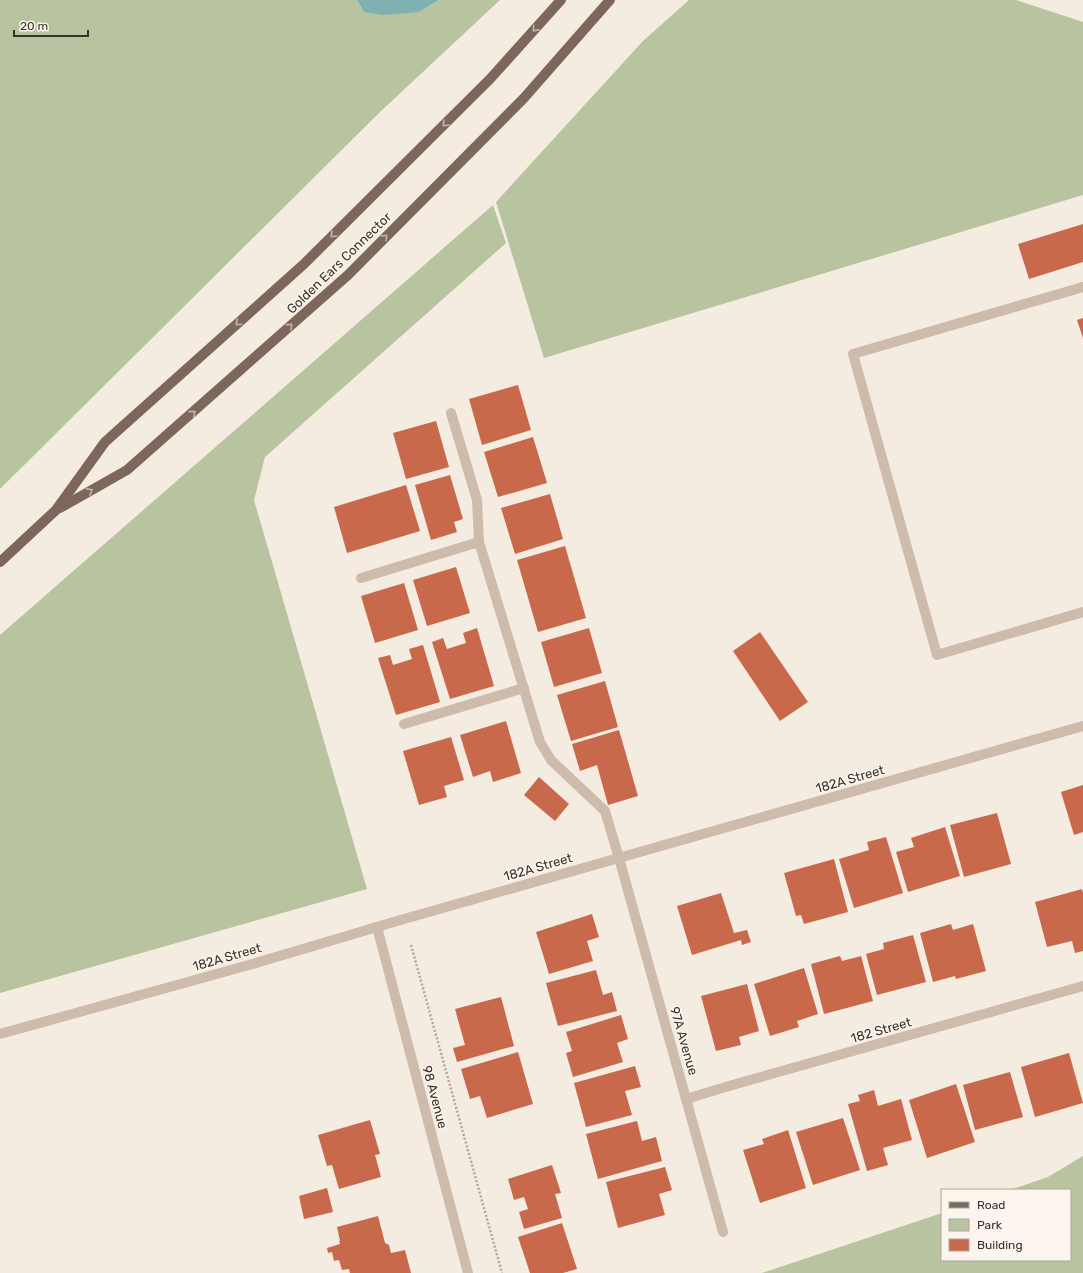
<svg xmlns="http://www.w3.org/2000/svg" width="1083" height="1273" font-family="Rubik,sans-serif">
  <rect width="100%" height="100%" fill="#f4ebe1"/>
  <g fill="#b8c4a0">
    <path d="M0,0h357l7,12h55l20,-12h61l-120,112 -380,377z"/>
    <path d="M689,0h327l67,22v173l-539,163 -48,-156 147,-161z"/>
    <path d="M493,205l13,38 -241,214 -11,43 113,389 -367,104v-358z"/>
    <path d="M1083,1156v117h-321l180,-60v47h128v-70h-60l38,-13z"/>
  </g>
  <path fill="#7fb0b2" d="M357,0h82l-20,12 -35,3 -20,-3z"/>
  <g fill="#c8694b">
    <path d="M1083,224v38l-54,17 -11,-35z"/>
    <path d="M1083,318v20l-6,-18z"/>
    <path d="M518,385l13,45 -49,15 -13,-46z"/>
    <path d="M436,421l13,46 -43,12 -13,-46z"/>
    <path d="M533,437l14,46 -49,14 -14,-45z"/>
    <path d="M450,475l13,44 -9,3 3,10 -26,8 -16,-55z"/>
    <path d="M406,485l14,46 -73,22 -13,-46z"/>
    <path d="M550,494l13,45 -48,15 -14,-46z"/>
    <path d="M565,546l21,72 -48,14 -21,-72z"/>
    <path d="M456,567l14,46 -43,13 -14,-46z"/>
    <path d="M404,583l14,47 -43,13 -14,-47z"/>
    <path d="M477,628l17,58 -44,13 -18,-57 11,-4 4,11 19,-6 -3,-10z"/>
    <path d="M589,628l13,45 -48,14 -13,-45z"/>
    <path d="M760,632l48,70 -28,19 -47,-70z"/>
    <path d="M423,645l17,57 -44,13 -18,-57 12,-3 3,10 19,-6 -3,-10z"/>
    <path d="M605,681l13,46 -47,14 -14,-46z"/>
    <path d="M506,721l15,52 -28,9 -3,-11 -17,6 -13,-42z"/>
    <path d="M619,730l19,66 -30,9 -11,-40 -17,6 -8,-27z"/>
    <path d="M451,737l13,43 -20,6 3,11 -28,8 -16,-54z"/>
    <path d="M539,777l30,27 -14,17 -31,-26z"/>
    <path d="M1083,785v47l-9,3 -13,-43z"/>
    <path d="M997,813l14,51 -47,13 -14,-52z"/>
    <path d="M945,827l15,49 -52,16 -12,-40 18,-5 -3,-9z"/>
    <path d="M886,837l17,56 -49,15 -15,-49 30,-9 -2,-8z"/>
    <path d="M834,859l14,53 -44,12 -3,-9 -5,1 -12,-43z"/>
    <path d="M1082,889l1,4v58l-8,2 -3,-12 -25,6 -12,-45z"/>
    <path d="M721,893l13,40 13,-3 4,12 -9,3 -1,-5 -49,15 -15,-49z"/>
    <path d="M592,914l7,23 -12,4 6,20 -44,13 -13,-42z"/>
    <path d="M951,924l2,6 20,-6 13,47 -30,8 -1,-3 -22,6 -13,-49z"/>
    <path d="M913,935l13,47 -49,13 -11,-41 18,-5 -1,-6z"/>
    <path d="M840,956l2,5 19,-5 12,45 -49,13 -13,-50z"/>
    <path d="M804,968l14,46 -21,7 2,6 -29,9 -16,-52z"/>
    <path d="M596,970l7,25 9,-3 5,19 -59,15 -12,-43z"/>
    <path d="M747,984l12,47 -20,6 2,8 -25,6 -15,-55z"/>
    <path d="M501,997l13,49 -57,16 -4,-14 12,-3 -10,-36z"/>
    <path d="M621,1015l7,24 -11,4 6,19 -50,15 -7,-24 6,-2 -6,-19z"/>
    <path d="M518,1052l15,52 -46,14 -7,-22 -10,3 -9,-30z"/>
    <path d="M1069,1053l14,50 -48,14 -14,-50z"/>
    <path d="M635,1066l6,21 -16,4 7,24 -46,12 -12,-44z"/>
    <path d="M1010,1072l13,45 -48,13 -12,-45z"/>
    <path d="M956,1084l19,58 -48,16 -18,-58z"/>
    <path d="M874,1090l4,16 23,-7 11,41 -29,8 5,17 -21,6 -19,-67 12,-3 -2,-6z"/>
    <path d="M843,1118l17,52 -47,15 -17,-53z"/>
    <path d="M370,1120l10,34 -5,1 6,22 -42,12 -7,-24 -5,1 -9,-31z"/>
    <path d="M637,1121l5,20 14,-4 6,24 -64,18 -12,-45z"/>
    <path d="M788,1130l18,58 -46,15 -17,-53 21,-6 -2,-5z"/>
    <path d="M552,1165l9,28 -6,1 7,24 -38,11 -5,-17 9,-3 -4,-12 -10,3 -6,-21z"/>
    <path d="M665,1167l7,23 -13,4 6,21 -47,13 -12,-46z"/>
    <path d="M327,1188l6,24 -29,7 -5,-23z"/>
    <path d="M378,1216l7,27 4,2 2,8 14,-3 6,23h-61l-1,-4 -7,1 -3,-10 -5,1 -2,-9 -4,1 -1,-5 13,-4 -1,-3h1l-3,-14z"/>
    <path d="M562,1223l15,46 -14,4h-33l-12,-36z"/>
  </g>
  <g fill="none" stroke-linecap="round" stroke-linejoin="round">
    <path stroke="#b9a596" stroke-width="2.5" stroke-dasharray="2 2" stroke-linecap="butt" d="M411,945l91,328"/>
    <g stroke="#cdbbac" stroke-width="10">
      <path d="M1083,287l-230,67 84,301 146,-43"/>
      <path d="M451,413l26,87 2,42 61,200 11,18 54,51 14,47"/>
      <path d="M361,578l118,-36"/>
      <path d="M404,724l120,-36"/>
    </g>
    <g stroke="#cdbbac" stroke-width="10">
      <path d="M619,858l104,374"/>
      <path d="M377,927l91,346"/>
      <path d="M0,1034l249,-69 155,-46 679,-193"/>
      <path d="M686,1099l43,-13 354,-100"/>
    </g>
    <g stroke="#7d675c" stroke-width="10">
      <path d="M60,508l67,-38 221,-195 176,-177 86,-98"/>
      <path d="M0,562l56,-52 49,-68 199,-178 186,-185 71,-79"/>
    </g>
  </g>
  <defs><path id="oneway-chevron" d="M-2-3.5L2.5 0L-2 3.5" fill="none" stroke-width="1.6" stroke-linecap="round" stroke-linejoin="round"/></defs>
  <g stroke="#c2b5ac">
    <use href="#oneway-chevron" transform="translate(535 29) rotate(132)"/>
    <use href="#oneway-chevron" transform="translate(445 124) rotate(135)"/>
    <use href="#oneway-chevron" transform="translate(333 235) rotate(135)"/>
    <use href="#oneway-chevron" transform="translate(385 237) rotate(-45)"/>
    <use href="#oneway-chevron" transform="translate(238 323) rotate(138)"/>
    <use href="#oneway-chevron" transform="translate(290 326) rotate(-42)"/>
    <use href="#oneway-chevron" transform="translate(193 413) rotate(-41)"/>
    <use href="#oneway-chevron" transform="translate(90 491) rotate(-29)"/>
  </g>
  <g text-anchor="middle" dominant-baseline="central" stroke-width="3" stroke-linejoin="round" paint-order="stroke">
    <g font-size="13" fill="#3b302b" stroke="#fbf5ee">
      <text transform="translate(339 263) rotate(-44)">Golden Ears Connector</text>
      <text transform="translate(850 779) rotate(-16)">182A Street</text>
      <text transform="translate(538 867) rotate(-16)">182A Street</text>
      <text transform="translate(227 957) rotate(-16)">182A Street</text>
      <text transform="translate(881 1030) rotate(-16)">182 Street</text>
      <text transform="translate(684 1041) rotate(74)">97A Avenue</text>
      <text transform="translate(435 1097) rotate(75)">98 Avenue</text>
    </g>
  </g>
  <rect x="941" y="1189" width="130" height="72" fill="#fbf5ee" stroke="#aea6a0"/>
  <rect x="949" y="1202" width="20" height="6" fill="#7d675c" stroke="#aea6a0"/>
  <text x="977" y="1209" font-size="12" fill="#3b302b">Road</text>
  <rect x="949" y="1219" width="20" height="12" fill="#b8c4a0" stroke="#aea6a0"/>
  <text x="977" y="1229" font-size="12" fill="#3b302b">Park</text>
  <rect x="949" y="1239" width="20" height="12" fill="#c8694b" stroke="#aea6a0"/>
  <text x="977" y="1249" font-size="12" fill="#3b302b">Building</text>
  <path d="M14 30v6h74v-6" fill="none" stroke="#3b302b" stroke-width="2"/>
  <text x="20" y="30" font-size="12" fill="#3b302b" stroke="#fbf5ee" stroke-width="3" paint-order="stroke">20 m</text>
</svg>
